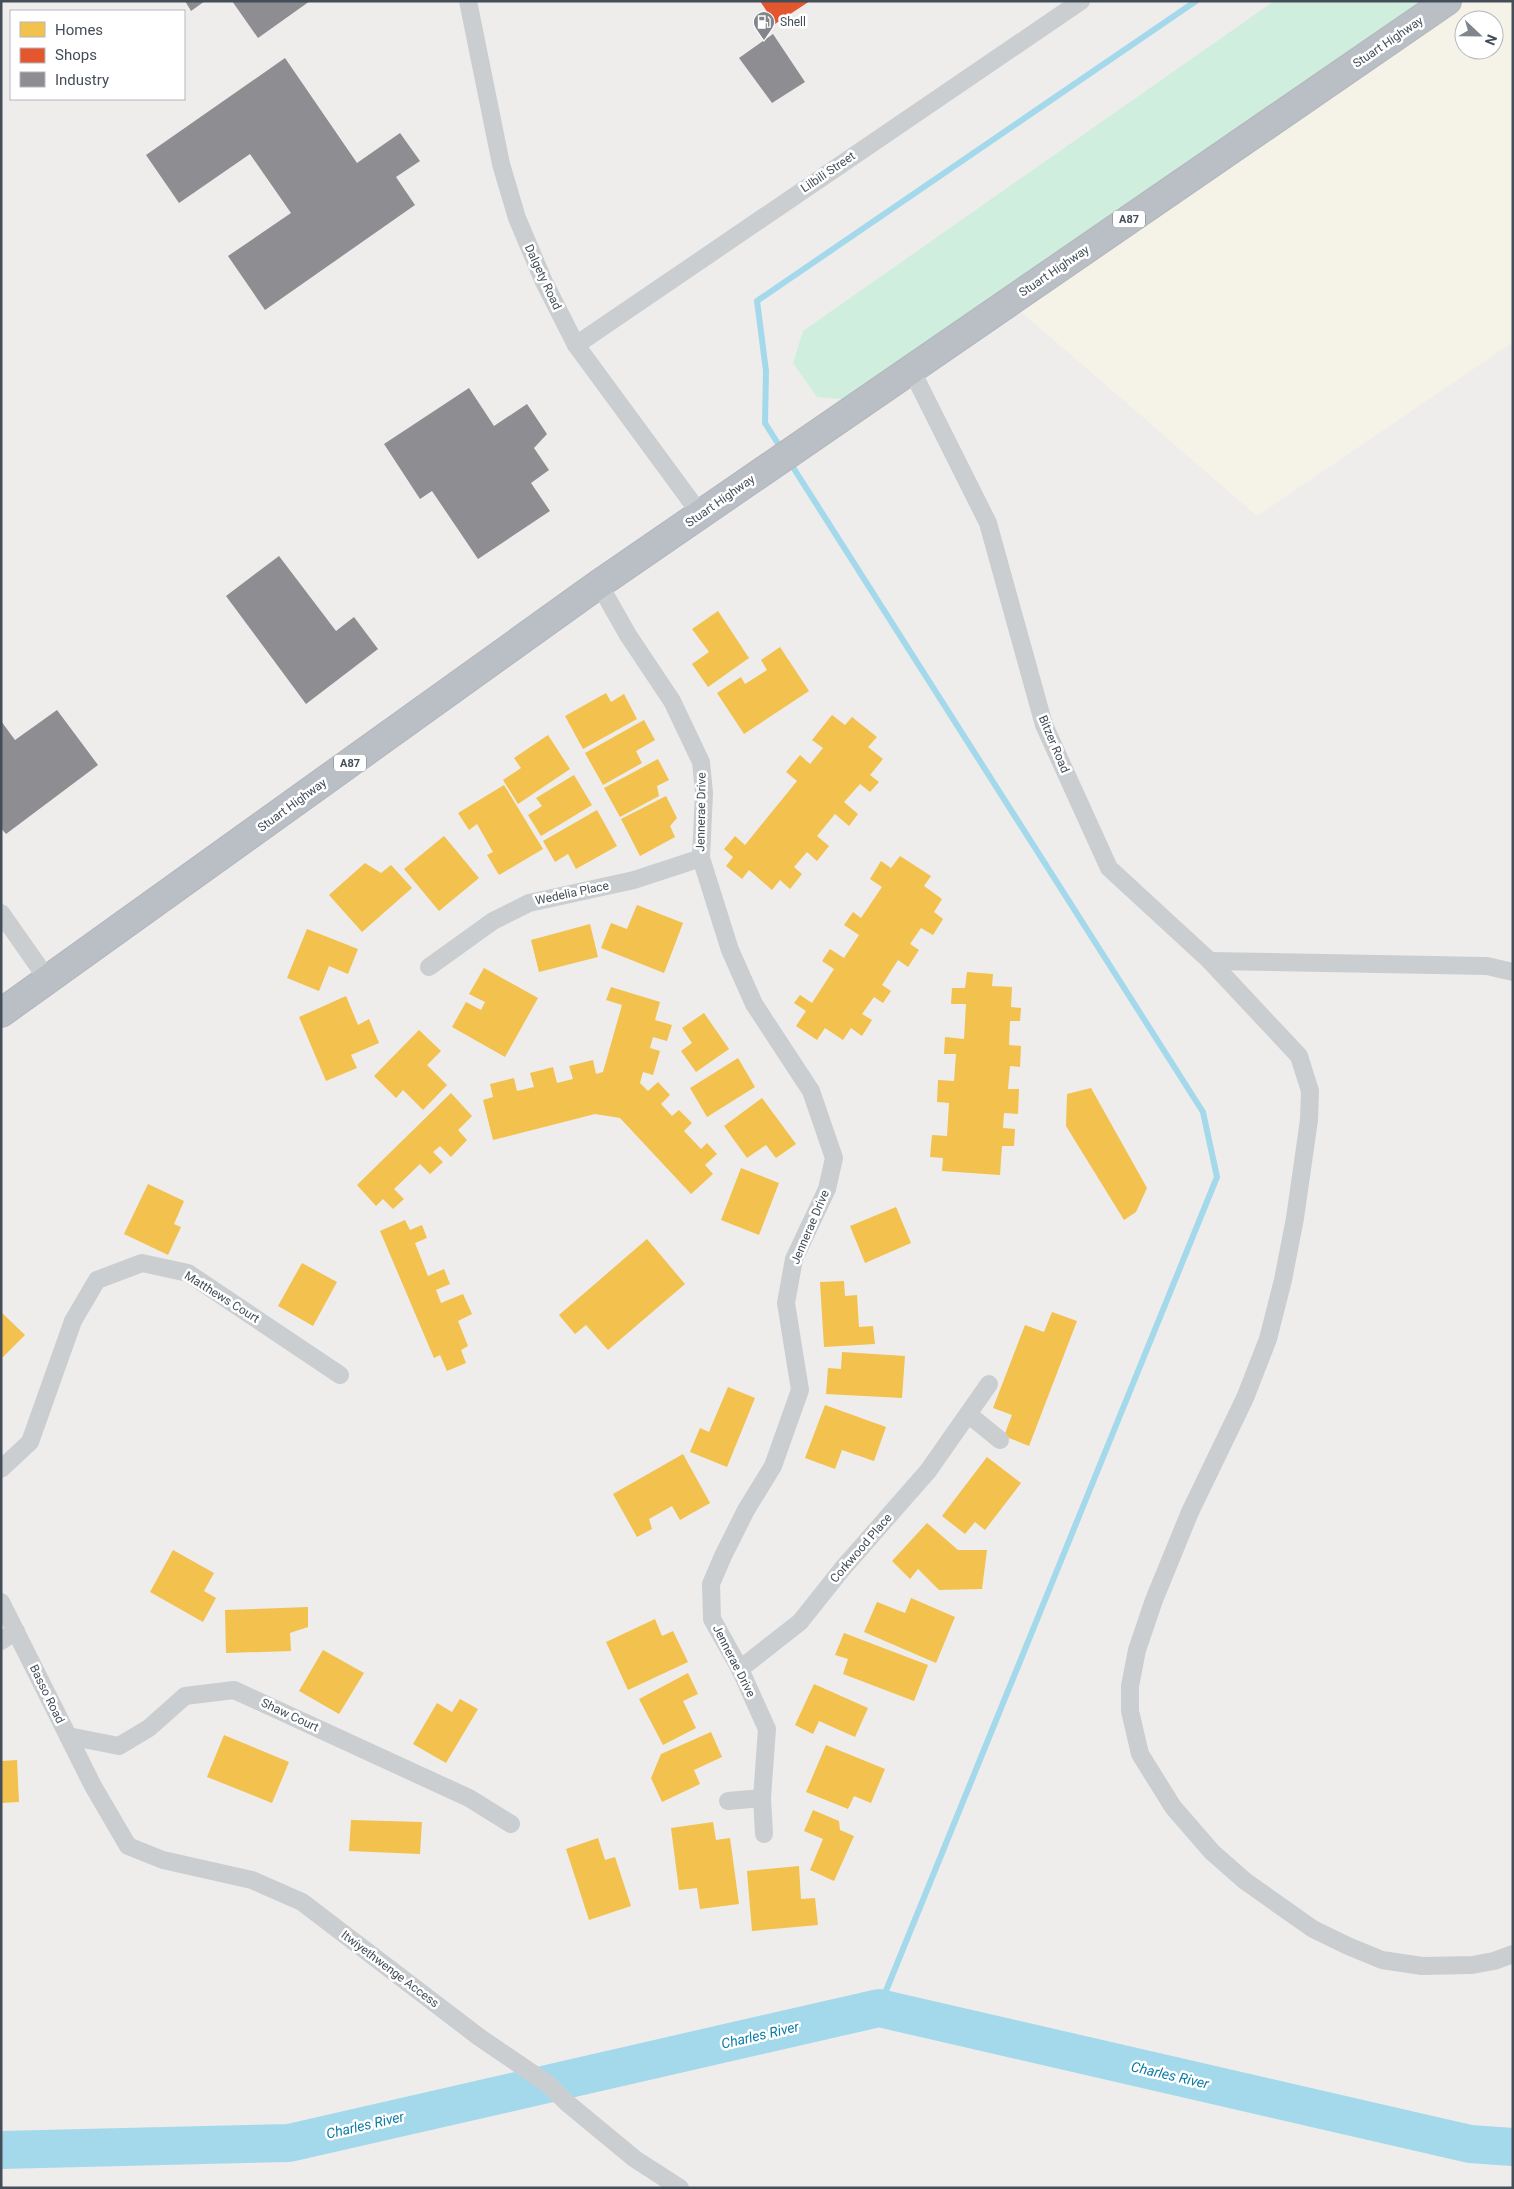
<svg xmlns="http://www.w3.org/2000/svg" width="1514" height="2189" font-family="Roboto,sans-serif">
  <rect width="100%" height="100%" fill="#eeedec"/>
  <path fill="#f5f2e7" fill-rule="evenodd" d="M1447,1h66v341l-256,174 -247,-214zM1464,20h30v30h-30z"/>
  <path fill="#d0eedd" d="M1274,1h173l-583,400 -47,-4 -24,-34 10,-32z"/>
  <g fill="#f2c14e">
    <path d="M718,611l31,47 -41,29 -16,-23 17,-12 -17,-23z"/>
    <path d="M780,647l29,44 -65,43 -27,-41 24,-16 4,7 22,-14 -6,-10z"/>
    <path d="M606,693l5,9 13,-8 13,25 -54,30 -18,-33z"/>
    <path d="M832,715l13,10 7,-8 25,20 -9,10 15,12 -13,16 9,7 -9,10 -10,-8 -16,18 14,12 -9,12 -14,-12 -18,22 12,10 -12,15 -10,-9 -13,15 8,7 -12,15 -10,-9 -8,10 -23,-20 -7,9 -16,-13 7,-9 -9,-8 11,-13 10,9 52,-64 -11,-9 14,-17 10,9 13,-16 -11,-8z"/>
    <path d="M644,720l11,20 -19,11 6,12 -39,22 -18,-32z"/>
    <path d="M548,735l22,34 -52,35 -15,-24 18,-12 -7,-10z"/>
    <path d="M658,759l11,21 -12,6 2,10 -39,21 -16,-29z"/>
    <path d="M574,775l18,30 -51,31 -13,-21 14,-9 -6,-8z"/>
    <path d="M504,785l39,64 -44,26 -12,-20 6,-3 -16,-28 -8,6 -11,-17z"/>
    <path d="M666,796l11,22 -7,8 5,11 -35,19 -19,-37z"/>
    <path d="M597,810l20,36 -41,23 -8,-15 -13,8 -12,-21z"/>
    <path d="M444,836l35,42 -40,33 -35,-42z"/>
    <path d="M900,856l31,20 -7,10 18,13 -8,13 9,7 -10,16 -12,-7 -11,16 9,6 -11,17 -10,-7 -16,25 9,6 -8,12 -9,-6 -12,17 10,6 -10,16 -11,-8 -8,12 -18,-12 -8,12 -21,-14 10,-15 -12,-8 6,-8 12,8 22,-34 -12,-8 8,-12 14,9 15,-23 -15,-10 9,-13 8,6 21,-31 -12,-8 11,-18 10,7z"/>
    <path d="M365,863l16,10 10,-8 21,23 -50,44 -33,-37z"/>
    <path d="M637,905l46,18 -19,50 -63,-25 10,-25 16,6z"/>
    <path d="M590,924l8,33 -59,15 -8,-32z"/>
    <path d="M307,929l51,20 -10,25 -19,-8 -10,25 -32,-13z"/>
    <path d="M484,968l54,30 -33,59 -53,-30 14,-25 15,8 4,-8 -16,-8z"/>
    <path d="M967,972l26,2 -1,12 20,1 -1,20 10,1 -1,13h-10l-1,24 12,1 -1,21 -10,-1 -2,23h11l-1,25 -14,-1 -1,15 12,1 -1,17h-12l-2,29 -58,-4 1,-13 -13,-1 2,-22 15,1 2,-33 -12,-1 1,-22 16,1 2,-27h-12l1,-17 19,2 2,-35h-15l1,-16h13z"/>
    <path d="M611,987l49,15 -5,18 17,5 -5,16 -14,-4 -3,11 10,3 -7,24 -10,-3 -3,11 8,8 10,-9 12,13 -9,9 11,12 7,-6 13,13 -8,8 17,18 6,-6 10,11 -12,11 8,9 -22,20 -71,-76 -25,-4 -102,26 -10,-40 10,-3 -3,-13 24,-6 3,13 17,-4 -4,-14 23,-6 4,16 16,-4 -4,-13 24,-6 3,14 7,-2 19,-67 -16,-5z"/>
    <path d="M346,996l12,29 11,-6 10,24 -28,12 6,13 -31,13 -27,-64z"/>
    <path d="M704,1013l25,36 -33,23 -15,-21 11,-8 -10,-15z"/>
    <path d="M419,1030l22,21 -14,14 20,20 -24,25 -20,-20 -7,8 -22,-22z"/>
    <path d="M738,1058l17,29 -48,30 -17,-29z"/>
    <path d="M1091,1088l56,100 -11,24 -12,8 -58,-94 1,-32z"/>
    <path d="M451,1093l21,23 -14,14 9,10 -16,17 -11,-11 -7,6 10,10 -13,12 -10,-10 -26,25 10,10 -11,10 -10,-10 -7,7 -19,-21z"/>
    <path d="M762,1098l34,46 -20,14 -10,-13 -19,13 -23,-32z"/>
    <path d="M741,1168l38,15 -20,52 -38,-15z"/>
    <path d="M148,1184l36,17 -10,23 7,3 -13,28 -44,-21z"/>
    <path d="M896,1207l15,36 -46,20 -15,-37z"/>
    <path d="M405,1220l5,10 12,-5 5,13 -12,5 13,33 16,-7 6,15 -14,6 5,13 22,-9 9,20 -14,7 10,25 -7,4 5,13 -19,8 -7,-16 -6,3 -54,-127z"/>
    <path d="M647,1239l38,45 -77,66 -22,-25 -11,9 -16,-19z"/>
    <path d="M302,1263l35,19 -24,44 -35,-20z"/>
    <path d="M844,1281l1,15 12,-1 2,32 14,-1 2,18 -51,3 -4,-65z"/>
    <path d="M1,1312l24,23 -24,24z"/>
    <path d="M1052,1312l25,9 -48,125 -25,-10 8,-21 -19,-7 32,-83 19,7z"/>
    <path d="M842,1352l63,4 -3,42 -76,-4 2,-26 13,1z"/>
    <path d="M728,1387l27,11 -28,69 -37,-15 10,-24 9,4z"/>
    <path d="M825,1405l61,22 -12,34 -32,-11 -7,19 -30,-11z"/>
    <path d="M683,1454l27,49 -30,17 -8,-14 -23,13 3,10 -15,8 -24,-43z"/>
    <path d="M987,1457l34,26 -36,47 -10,-8 -10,12 -23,-18z"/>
    <path d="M927,1523l31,27h29l-5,39 -43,1 -21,-21 -8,10 -18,-18z"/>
    <path d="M173,1550l41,23 -10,18 12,7 -13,24 -53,-30z"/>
    <path d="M911,1598l44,19 -19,46 -72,-31 13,-30 28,11z"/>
    <path d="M308,1607v20l-18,6 1,18 -65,2 -1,-43z"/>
    <path d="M655,1619l7,17 11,-5 15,31 -60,28 -22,-48z"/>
    <path d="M844,1633l84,32 -14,36 -71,-27 5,-15 -13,-4z"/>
    <path d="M323,1650l41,23 -25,41 -40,-23z"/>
    <path d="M688,1673l10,21 -15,7 13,27 -33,17 -24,-46z"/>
    <path d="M814,1684l54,24 -13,29 -36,-16 -6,13 -18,-9z"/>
    <path d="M460,1699l18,10 -32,54 -33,-19 24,-41 15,9z"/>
    <path d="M711,1732l11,25 -28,13 6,14 -38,18 -11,-24 10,-24z"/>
    <path d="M224,1735l65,27 -17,41 -65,-26z"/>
    <path d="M826,1745l59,24 -14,34 -17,-7 -6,13 -42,-17z"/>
    <path d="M17,1760l2,42 -18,1v-42z"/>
    <path d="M813,1810l26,11 1,9 14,6 -20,45 -24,-11 13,-31 -19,-8z"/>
    <path d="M351,1820l71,2 -2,32 -71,-3z"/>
    <path d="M713,1822l3,18 14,-2 9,66 -39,5 -3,-21 -18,2 -8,-62z"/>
    <path d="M598,1838l7,22 10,-3 16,49 -42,14 -23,-71z"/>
    <path d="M799,1866l2,33 14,-1 3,27 -66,6 -5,-60z"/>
  </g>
  <path fill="#e4572e" d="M760,1h50l-35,23z"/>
  <g fill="#8d8d92">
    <path d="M185,1h20l-14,10z"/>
    <path d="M232,1h78l-52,37z"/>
    <path d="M773,34l32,48 -33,21 -33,-45z"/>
    <path d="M285,58l72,105 43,-30 20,28 -24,16 19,28 -150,105 -37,-54 63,-43 -41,-59 -71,49 -33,-48z"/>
    <path d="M469,388l25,38 33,-22 20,30 -13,14 15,22 -18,13 19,28 -72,48 -46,-68 -12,8 -36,-55z"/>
    <path d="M279,556l57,75 18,-14 24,32 -72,55 -80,-108z"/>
    <path d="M57,710l41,55 -92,69 -5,-6v-107l14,19z"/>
  </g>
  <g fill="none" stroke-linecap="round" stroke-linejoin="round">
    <g stroke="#a4d9ec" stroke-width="6">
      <path d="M782,450l-17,-27 1,-52 -9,-70 439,-300"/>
      <path d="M789,461l414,651 14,65 -338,831"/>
    </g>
    <path stroke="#a4d9ec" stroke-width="38" d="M1,2150l288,-7 590,-135 591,136 43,3"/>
    <g stroke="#b2b6bc" stroke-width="30">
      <path id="highway" d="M1,1013l598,-429 848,-583"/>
    </g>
    <g stroke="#caced1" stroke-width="18">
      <path d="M468,1l33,163 16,54 27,64 32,63 125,170"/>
      <path d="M576,345l505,-344"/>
      <path d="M911,369l77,154 56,202 65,143 101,93 89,95 11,35 -1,29 -14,98 -12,62 -15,59 -23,59 -55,114 -36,88 -17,50 -7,36v25l10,43 33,53 39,45 33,29 68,48 35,17 34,14 40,6 50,-1 22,-4 19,-7"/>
      <path d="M599,584l29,51 44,66 29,61 3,31 -3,65 29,92 24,54 57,87 23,67 -7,31 -33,70 -8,44 14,87 -27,76 -27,44 -23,46 -12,28 1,35 28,50 27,60 -5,69 2,36"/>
      <path d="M1,913l47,67"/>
      <path d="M1210,961l277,5 26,6"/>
      <path d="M429,967l64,-46 36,-18 105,-23 67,-22"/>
      <path d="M968,1414l32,26"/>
      <path d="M1,1469l29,-27 43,-121 24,-41 45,-17 46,10 152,102"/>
      <path d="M1,1602l92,184 35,60 35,14 89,20 50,22 177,135 69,47 18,18 69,57 45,29"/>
      <path d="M1,1641l15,-10"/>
      <path d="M740,1669l60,-47 43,-54 85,-97 61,-87"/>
      <path d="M68,1736l51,10 30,-18 36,-32 49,-6 235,108 42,26"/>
      <path d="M728,1801l34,-3"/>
    </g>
    <use href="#highway" stroke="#babfc5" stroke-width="28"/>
  </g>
  <defs>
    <g id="fuel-pin" transform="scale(1.125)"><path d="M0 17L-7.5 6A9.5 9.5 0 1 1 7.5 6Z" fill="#80868c" stroke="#fff"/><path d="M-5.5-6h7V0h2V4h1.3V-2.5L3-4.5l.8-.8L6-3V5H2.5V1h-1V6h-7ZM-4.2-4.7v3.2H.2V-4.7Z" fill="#fff"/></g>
  </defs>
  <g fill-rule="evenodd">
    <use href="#fuel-pin" x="764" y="22"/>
  </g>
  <g text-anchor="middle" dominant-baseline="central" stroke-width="5" stroke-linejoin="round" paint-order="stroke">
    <g fill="#fff" stroke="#7c838b" stroke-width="1">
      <rect x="1113" y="210.5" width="32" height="17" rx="4"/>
      <rect x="334" y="754.5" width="32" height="17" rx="4"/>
    </g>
    <g font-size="11" font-weight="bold" fill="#444e59">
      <text x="1129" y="219">A87</text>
      <text x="350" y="763">A87</text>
    </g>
    <g font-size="12" fill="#444e59" stroke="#fff" text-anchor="start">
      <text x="780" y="22">Shell</text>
    </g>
    <g font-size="12" fill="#444e59" stroke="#fff">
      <text transform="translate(1388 42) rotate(-34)">Stuart Highway</text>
      <text transform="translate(828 172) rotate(-34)">Lilbili Street</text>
      <text transform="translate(1054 271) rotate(-34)">Stuart Highway</text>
      <text transform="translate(543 277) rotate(65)">Dalgety Road</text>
      <text transform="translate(720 501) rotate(-35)">Stuart Highway</text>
      <text transform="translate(1054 744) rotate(67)">Bitzer Road</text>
      <text transform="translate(292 805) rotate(-36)">Stuart Highway</text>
      <text transform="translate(701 812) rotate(-89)">Jennerae Drive</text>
      <text transform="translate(572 893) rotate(-12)">Wedelia Place</text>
      <text transform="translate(810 1227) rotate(-67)">Jennerae Drive</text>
      <text transform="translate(222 1297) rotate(32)">Matthews Court</text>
      <text transform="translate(861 1548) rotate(-49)">Corkwood Place</text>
      <text transform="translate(734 1661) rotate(63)">Jennerae Drive</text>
      <text transform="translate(47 1694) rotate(64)">Basso Road</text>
      <text transform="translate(290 1715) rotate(25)">Shaw Court</text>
      <text transform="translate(390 1969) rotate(37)">Itwiyethwenge Access</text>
    </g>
    <g font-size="14" font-style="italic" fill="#0a7ba6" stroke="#fff">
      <text transform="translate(760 2035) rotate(-13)">Charles River</text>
      <text transform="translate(1170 2075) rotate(13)">Charles River</text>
      <text transform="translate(365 2125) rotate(-13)">Charles River</text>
    </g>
  </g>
  <rect width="1514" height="2189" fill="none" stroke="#444e59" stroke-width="5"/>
  <rect x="10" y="10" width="175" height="90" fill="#ffffff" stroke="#b4b8bd"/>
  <rect x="20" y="22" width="25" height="15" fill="#f2c14e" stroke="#b4b8bd"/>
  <text x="55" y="35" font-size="15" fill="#444e59">Homes</text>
  <rect x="20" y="48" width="25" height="15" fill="#e4572e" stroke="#b4b8bd"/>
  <text x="55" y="60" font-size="15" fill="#444e59">Shops</text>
  <rect x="20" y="72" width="25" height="15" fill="#8d8d92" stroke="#b4b8bd"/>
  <text x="55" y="85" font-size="15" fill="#444e59">Industry</text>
  <g transform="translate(1479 35) rotate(112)"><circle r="24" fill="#ffffff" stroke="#b4b8bd"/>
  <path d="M0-4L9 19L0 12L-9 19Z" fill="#80868c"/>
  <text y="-8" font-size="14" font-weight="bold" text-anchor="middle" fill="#444e59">N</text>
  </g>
</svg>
